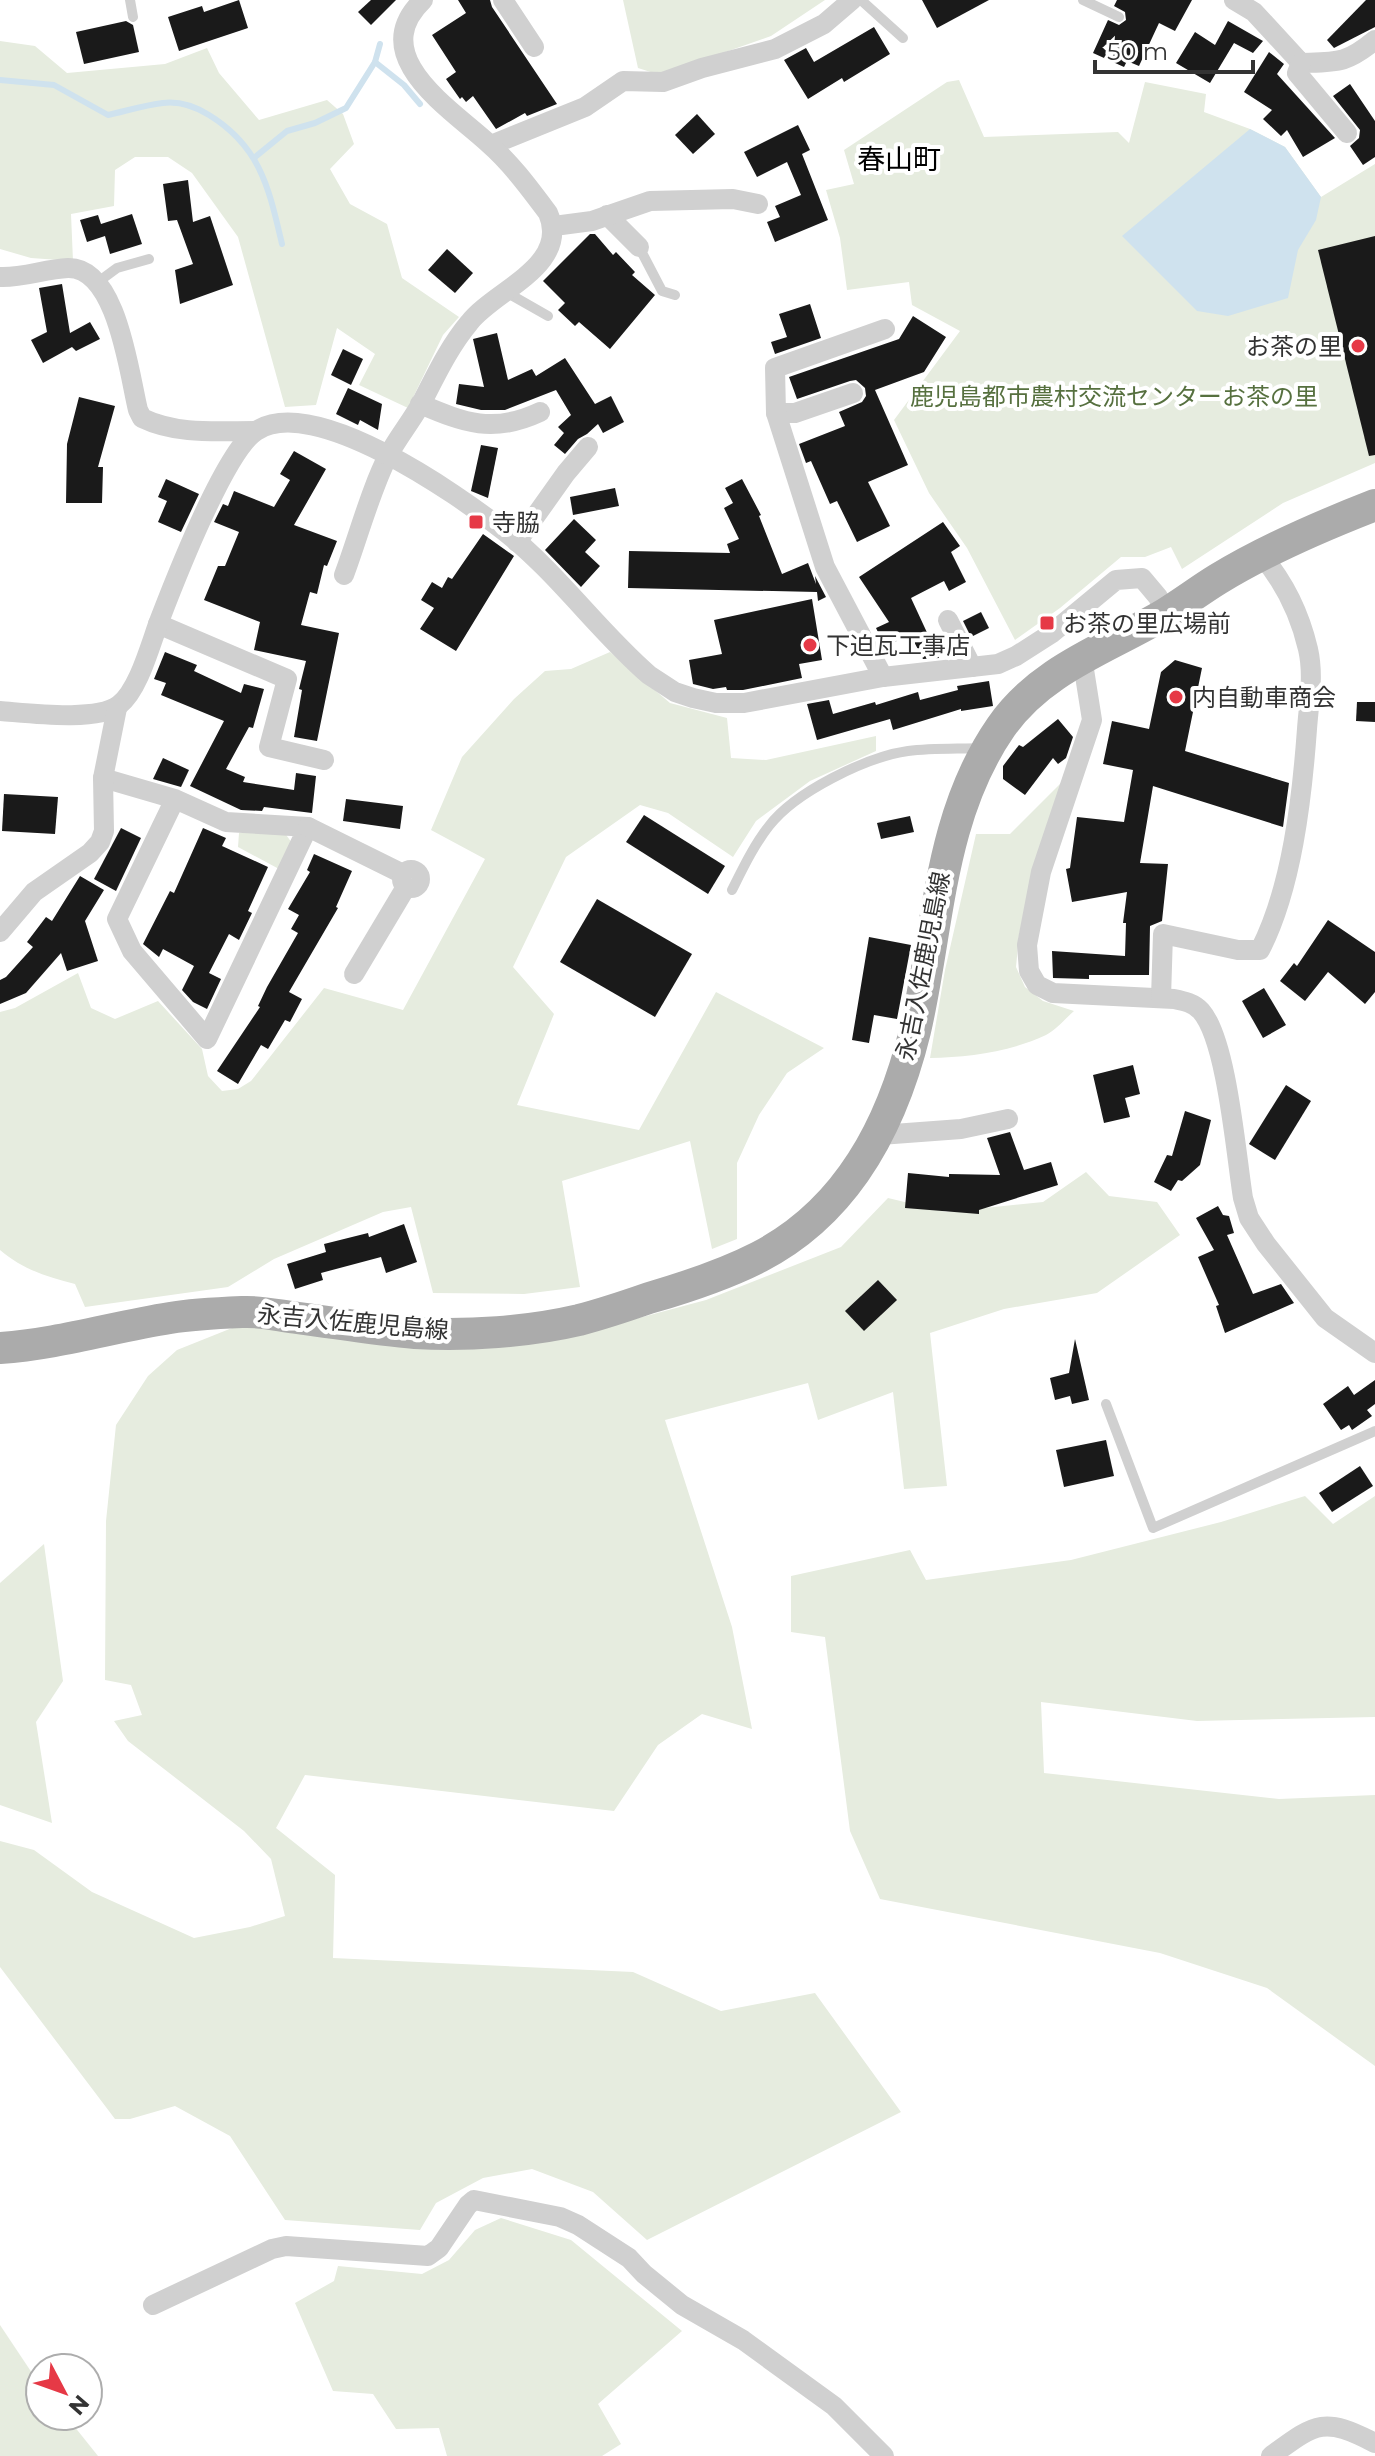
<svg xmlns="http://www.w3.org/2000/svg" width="1375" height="2456" font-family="Montserrat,'Noto Sans JP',sans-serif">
  <rect width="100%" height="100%" fill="#fff"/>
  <g fill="#e6ecdf">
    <path d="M623,0h202l-54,36 -111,39 -22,-7z"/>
    <path d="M0,41l35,5 32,27 98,-9 42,-16 12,25 40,47 68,-20 16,14 11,30 -24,25 20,35 37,20 15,54 57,39 -16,18 -35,73 -49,-23 16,-31 -38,-26 -21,77 -31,2 -47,-170 -46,-64 -24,-16h-33l-20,13 -1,36 -43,8 2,47 -42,-3 -31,-9z"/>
    <path d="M959,80l25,57 134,-5 11,11 16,-61 61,12 -2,18 46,17 35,18 36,50 54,-33v299l-92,40 -101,66 -11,-22 -26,10h-24l-61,51 -45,32 -48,-92 -38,-55 -35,-73 66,-89 -48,-26 -3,-23 -62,8 -7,-52 -14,-48 28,-6 -10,-34 103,-68z"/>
    <path d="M610,652l60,51 57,15 4,40 35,2 110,-24v15l-66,30 -54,40 -23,36 -65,-44 -28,-8 -74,52 -53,110 41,47 -37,91 122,25 77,-138 108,56 -37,25 -28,42 -22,48v76l-25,10 -22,-108 -128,40 18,106 -56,7 -91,-1 -22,-86 -28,5 -109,47 -46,28 -143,20 -10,-23c-28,-7 -53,-15 -75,-34v-238l15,-4 63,-35 13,35 24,11 43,-18 44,48 6,27 14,15 16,-2 13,-8 73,-93 79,22 82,-151 -54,-29 31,-73 52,-58 31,-28 26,-2z"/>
    <path d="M1062,782l-43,153 -3,32 9,20 18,14 31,10c-8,7 -18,19 -28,24 -36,17 -78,22 -116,23l15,-88 31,-136h34z"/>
    <path d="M284,832l8,11 -13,26 -41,-22 1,-14z"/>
    <path d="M1086,1172l23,24 48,6 23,33 -83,58 -93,16 -74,24 17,153 -43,3 -11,-97 -75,28 -10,-37 -143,37 67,207 20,102 -50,-15 -44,31 -44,66 -309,-36 -29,53 59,47 -2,83 300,14 88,39 94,-18 86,119 -254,128 -54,-48 -61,-23 -49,9 -47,25 -16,27 -135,-10 -55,-84 -55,-30 -45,13h-15l-115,-152v-126l34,9 58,42 102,46 56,-11 35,-11 -14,-57 -27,-28 -116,-90 -14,-20 28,-6 -11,-30 -26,-5 1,-159 10,-96 32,-49 29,-26 55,-22 14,-2 318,12 142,-38 135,-53 47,-49 58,14 97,-10z"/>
    <path d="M1305,1496l28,28 42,-28v221l-178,4 -156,-19 3,71 235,26 96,-4v271l-108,-78 -107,-35 -280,-54 -30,-68 -25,-194 -34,-5v-56l119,-26 16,30 145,-20 150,-38z"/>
    <path d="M44,1544l19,137 -27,41 16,101 -52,-18v-222z"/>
    <path d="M501,2218l70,22 111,91 -84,73 23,40 -19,12h-155l-8,-28 -43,1 -23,-35 -40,-3 -38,-88 39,-22 4,-15 84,8 27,-14 26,-30z"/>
    <path d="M0,2325l40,60v31h26l32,40h-98z"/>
  </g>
  <path fill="#cfe2ee" d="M1250,129l35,18 36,50 -5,23 -18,30 -10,48 -60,18 -31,-5 -75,-75z"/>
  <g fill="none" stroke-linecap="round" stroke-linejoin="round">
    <g stroke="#cfe2ee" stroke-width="6">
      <path d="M375,62l29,23 16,19"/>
      <path d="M0,80l54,5 54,30c18,-4 37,-10 55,-12 16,-2 33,4 46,12 52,32 60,74 73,129"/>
      <path d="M254,158l33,-27 28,-8 31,-15 29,-46 5,-18"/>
    </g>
  </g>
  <g fill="#1a1a1a">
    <path d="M239,0l9,28 -69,23 -11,-34 34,-11 2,6z"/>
    <path d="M371,0h25l-25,25 -13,-13z"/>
    <path d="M458,0h32l2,7 65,97 -30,12 -2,-3 -29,16 -23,-33 -7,6 -4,-5 -2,2 -14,-20 10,-7 -24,-37 34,-22z"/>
    <path d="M922,0h67l-52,28z"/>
    <path d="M1117,0h75l-17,31 -16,-8 -20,43 -12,-5 -3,6 -31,-14 15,-33 11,5 7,-5 -1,-8 -11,-6z"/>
    <path d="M1366,0h9v27l-41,21 -7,-8z"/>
    <path d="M126,21l7,4 6,27 -55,12 -8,-32z"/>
    <path d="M1228,21l35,20 -10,12 -19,-10 -24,40 -34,-20 19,-31 20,13z"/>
    <path d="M874,27l16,27 -46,28 -2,-4 -34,21 -24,-39 22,-12 8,14z"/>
    <path d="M1269,52l15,12 -7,10 58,64 -32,19 -16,-27 -6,6 -18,-17 9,-9 -28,-18z"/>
    <path d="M1350,84l25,37v36l-12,8 -13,-19 9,-8 1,-8 -27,-34z"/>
    <path d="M697,114l18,20 -22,20 -18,-19z"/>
    <path d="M798,125l12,25 -8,4 26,66 -53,22 -8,-20 13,-5 -5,-11 26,-11 -14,-33 -30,15 -13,-25z"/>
    <path d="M188,180l5,42 17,-6 23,69 -53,19 -5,-34 18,-6 -16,-44 -9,1 -5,-37z"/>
    <path d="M132,214l10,30 -32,10 -5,-18 -18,6 -7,-22 18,-5 3,9z"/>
    <path d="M590,234h5l18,21 3,-3 19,20 -3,3 23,20 -45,54 -31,-27 -4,4 -17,-16 7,-7 -22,-22z"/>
    <path d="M1375,236v219l-6,1 -51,-206z"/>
    <path d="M447,249l26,24 -18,20 -27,-23z"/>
    <path d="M62,284l8,49 20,-11 10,17 -24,12 -4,-4 -29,16 -12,-23 16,-8 -8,-44z"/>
    <path d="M810,304l11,34 -46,16 -4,-12 16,-5 -8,-23z"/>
    <path d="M913,316l33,21 -22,35 -49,18 33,75 -40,17 22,44 -33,16 -20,-41 -7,3 -19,-43 -5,2 -7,-19 46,-18 -6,-14 23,-10 4,-6 -1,-8 -9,-8 -6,1 -53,18 -8,-22 110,-38z"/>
    <path d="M497,333l11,47 24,-11 4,7 29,-18 30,46 16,-8 13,26 -21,11 -5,-9 -11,10 -9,5 -13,15 -11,-9 10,-12 -6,-6 13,-12 -15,-25 -51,20h-24l-25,-6 3,-20 25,3 -11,-48z"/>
    <path d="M343,349l20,10 -12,26 -20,-10z"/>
    <path d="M348,388l34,16 -4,26 -18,-10 -2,5 -22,-11z"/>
    <path d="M79,397l36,9 -17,61h5l-1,36h-36l1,-59z"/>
    <path d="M481,445l17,3 -10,50 -17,-7z"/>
    <path d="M294,451l32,18 -32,56 43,16 -10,25 -3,-1 -7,29 -7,-2 -9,33 38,8 -22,108 -23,-4 8,-47 -3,-1 7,-28 -52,-11 6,-28 -56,-22 14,-34h7l14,-34 -25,-10 9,-18 5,2 6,-15 40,16 16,-27 -10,-6z"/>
    <path d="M166,479l33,15 -18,38 -23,-10 9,-21 -9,-4z"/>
    <path d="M742,479l19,36 -2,1 23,58 26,-11 8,21 -1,-8 11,21 -8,4 -1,-9 -189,-4 1,-37 101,2 -3,-9 12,-5 -15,-31 9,-5 -8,-15z"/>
    <path d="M615,488l4,18 -46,9 -3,-18z"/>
    <path d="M574,519l22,21 -11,12 15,14 -19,21 -36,-37z"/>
    <path d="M943,522l17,24 -9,6 15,30 -17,9 -5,-10 -33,17 19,41 10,-6 7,14 -10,6 2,5 -16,1 -13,-25 -25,13 -9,-19 13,-6 -30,-45z"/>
    <path d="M483,534l31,22 -58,95 -36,-22 14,-21 -13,-8 11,-18 10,6 6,-11 4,2z"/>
    <path d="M812,599l10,61 -23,4 3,14 -59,12h-16l-1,-3 -13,2 -20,-5 -4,-24 33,-6 -8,-34z"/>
    <path d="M981,612l8,16 -18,9 -8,-16z"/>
    <path d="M165,652l32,13 -3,6 47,22 3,-9 20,5 -11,39 -4,-1 -23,42 19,8 -2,5 51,8 2,-17 20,3 -4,37 -48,-6 -2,4 -21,-1 -51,-24 34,-65 -63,-26 5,-12 -12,-4z"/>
    <path d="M1175,660l27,8 -17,83 104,32 -6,44 -130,-41 -13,77 28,1 -6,57 -12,5 -1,49h-60v4l-36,-1 -1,-27 73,5 1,-33h-3l4,-31 -55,10 -6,-33 4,-1 7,-51 47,5 9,-52 -30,-6 9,-43 37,8 12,-57z"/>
    <path d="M989,681l4,25 -32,5v-2l-68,21 -3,-11 -73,21 -10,-36 22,-4 4,14 42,-12 1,3 42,-13 2,8 38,-10 -1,-4z"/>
    <path d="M1357,702h18v20l-19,-1z"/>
    <path d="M1058,719l15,18 -7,21 -8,6 -5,-6 -28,37 -22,-16v-13l16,-21 4,2z"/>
    <path d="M163,758l26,12 -8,17 -28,-8z"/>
    <path d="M4,794l54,3 -3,37 -53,-3z"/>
    <path d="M346,799l57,7 -3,23 -57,-8z"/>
    <path d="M644,815l81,51 -17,28 -82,-52z"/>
    <path d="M910,816l4,16 -33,7 -4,-16z"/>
    <path d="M121,828l20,10 -25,53 -22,-12z"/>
    <path d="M203,828l23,10 -4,8 46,21 -20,44 4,2 -13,27 -10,-6 -20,39 12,6 -14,30 -14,-7 -11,-12 12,-24 -31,-17 -4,8 -16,-13 27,-53 4,2z"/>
    <path d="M314,854l38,17 -16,36 2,1 -49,84 13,7 -12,23 -5,-2 -17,29 -7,-4 -23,39 -21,-13 43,-64 -2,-1 9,-19 31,-54 -7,-4 8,-14 -11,-6 22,-37 -3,-2z"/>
    <path d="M80,876l24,14 -19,31 13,40 -31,10 -6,-18 -35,40 -26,11v-24l6,-3 27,-30 -6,-5 19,-25 6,4z"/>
    <path d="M597,899l95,55 -37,63 -95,-55z"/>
    <path d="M1328,920l47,32v40l-10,12 -37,-32 -23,29 -25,-20 14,-18 3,3z"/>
    <path d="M869,937l42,8 -14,74 -23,-4 -5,28 -17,-3z"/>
    <path d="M1264,988l22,37 -23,13 -21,-37z"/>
    <path d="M1133,1065l7,29 -15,4 5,19 -26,6 -11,-48z"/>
    <path d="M1286,1085l25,16 -36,59 -26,-16z"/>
    <path d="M1185,1111l26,9 -11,45 -18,16 -4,-1 -7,11 -17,-9 13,-27 5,1z"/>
    <path d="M1010,1132l14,38 27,-8 7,23 -79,25v4l-74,-6 3,-35 41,4v-3l51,1 -13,-37z"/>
    <path d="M1218,1206l5,9 6,1 5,17 -7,2 26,59 28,-10 13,19 -69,30 -9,-27 3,-1 -21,-48 16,-7 -18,-32z"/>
    <path d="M404,1224l13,38 -31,11 -5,-16 -60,16 2,7 -28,9 -8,-25 39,-12 -2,-8 44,-11 1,4z"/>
    <path d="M878,1280l19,20 -33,31 -19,-20z"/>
    <path d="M1075,1339l14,61 -17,4 -2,-8 -15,4 -5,-22 19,-5z"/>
    <path d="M1375,1380v24l-8,6 5,6 -20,14 -3,-5 -8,5 -18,-26 25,-18 6,9z"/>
    <path d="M1106,1440l8,36 -50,11 -8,-37z"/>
    <path d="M1360,1466l13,20 -41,26 -13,-19z"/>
  </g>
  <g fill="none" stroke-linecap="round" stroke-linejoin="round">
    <g stroke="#d0d0d0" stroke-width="10">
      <path d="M130,0l3,17"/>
      <path d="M861,0l42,38"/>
      <path d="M1083,0l36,17"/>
      <path d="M639,247l23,44 13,4"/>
      <path d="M98,282l19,-14 32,-9"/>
      <path d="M506,292l42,24"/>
      <path d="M732,890c11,-22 22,-45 37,-64 26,-34 97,-69 139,-75 24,-3 50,-2 74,-3"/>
      <path d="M1106,1404l47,124 222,-97"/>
    </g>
    <g stroke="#d0d0d0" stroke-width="20">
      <path d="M503,0l31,47"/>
      <path d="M1234,0l20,12 47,51c36,-1 45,1 74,-23"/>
      <path d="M1301,63l-4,10 50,60"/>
      <path d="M491,145l94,-38 38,-26 40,1 39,-14 73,-19 49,-25 28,-24"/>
      <path d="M607,215l32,32"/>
      <path d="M554,226l38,-5 58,-20 83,-2 25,5"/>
      <path d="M0,277c23,1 45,-8 68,-9 49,-1 61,105 70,142l4,8c35,17 75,13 113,13"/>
      <path d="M420,404c45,19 73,30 120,8"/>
      <path d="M776,413h19l58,-20"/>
      <path d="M517,542l49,-69 22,-26"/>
      <path d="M344,575c14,-37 27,-87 45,-121 10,-18 23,-34 33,-52 14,-27 27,-55 47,-79 25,-33 102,-57 79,-110 -18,-24 -37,-50 -60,-70 -38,-35 -123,-87 -65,-143"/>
      <path d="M948,620l24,47"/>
      <path d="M158,624l129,55 -18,68 55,13"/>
      <path d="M1082,657l10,63 -51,152 -14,73 2,26 8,14 16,8 121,6c10,2 20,4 27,12 26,29 35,144 42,187l6,20 17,26 59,74 50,35"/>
      <path d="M883,677l-58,-110 -49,-154 -1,-45 110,-39"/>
      <path d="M0,711c28,2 97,11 119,-6 20,-15 32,-63 41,-86 15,-39 65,-168 96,-188 57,-38 201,63 247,99 55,43 95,101 146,145l26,17 18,6 23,5h28l139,-26 115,-13 18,-8 36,-23 64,-53 26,-2 16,19 7,17"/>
      <path d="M103,778l72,21 51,23 82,5 -101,212 -75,-88 -15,-32 58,-120"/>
      <path d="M308,827l95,47"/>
      <circle cx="411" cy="879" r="9"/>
      <path d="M0,932l34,-40 56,-39 10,-11 4,-11 -1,-53 14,-70"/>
      <path d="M354,974l52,-87"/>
      <path d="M1161,998l2,-64 75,16h22c32,-62 42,-152 47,-221 2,-27 7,-54 1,-80 -8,-34 -24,-67 -46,-93"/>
      <path d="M880,1135l81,-6 47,-10"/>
      <path d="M153,2305l119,-56 14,-3 142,10 11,-8 29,-43 6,-5 86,17 18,8 51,33 15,16 38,31 61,35 91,66 50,50"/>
      <path d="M1271,2456c45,-33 52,-40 104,-13"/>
    </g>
    <path stroke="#ababab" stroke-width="32" d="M0,1348c58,-4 113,-21 170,-30 24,-4 49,-5 73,-6 18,-1 37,4 55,6 39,5 78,12 117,15 52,3 113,-1 164,-13 23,-6 47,-14 70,-22 38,-11 75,-23 110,-41 89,-46 133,-132 156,-226 24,-103 23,-213 86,-304 40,-58 107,-79 164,-113 18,-11 35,-24 53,-35 49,-30 103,-53 157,-74"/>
  </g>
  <g fill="#e63946" stroke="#fff" stroke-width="3">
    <circle cx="1358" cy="346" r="8"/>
    <rect x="468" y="514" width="16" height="16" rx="4"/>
    <rect x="1039" y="615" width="16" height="16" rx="4"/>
    <circle cx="810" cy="645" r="8"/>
    <circle cx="1176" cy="697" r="8"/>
  </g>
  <g text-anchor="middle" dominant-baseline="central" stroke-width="8" stroke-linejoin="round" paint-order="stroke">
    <g font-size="24" fill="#333" stroke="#fff" text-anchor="start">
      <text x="1342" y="346" text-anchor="end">お茶の里</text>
      <text x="492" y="522">寺脇</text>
      <text x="1063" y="623">お茶の里広場前</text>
      <text x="826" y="645">下迫瓦工事店</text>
      <text x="1192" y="697">内自動車商会</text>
    </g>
    <g font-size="24" fill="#56703f" stroke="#fff">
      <text x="1114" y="396">鹿児島都市農村交流センターお茶の里</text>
    </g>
    <g font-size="24" fill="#333" stroke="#fff">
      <text transform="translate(923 966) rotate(-79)">永吉入佐鹿児島線</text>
      <text transform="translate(353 1322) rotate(5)">永吉入佐鹿児島線</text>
    </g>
    <g font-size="28" fill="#000" stroke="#fff">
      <text x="899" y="159">春山町</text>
    </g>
  </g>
  <g transform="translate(64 2392) rotate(131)"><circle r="38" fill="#ffffff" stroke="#adadad" stroke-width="2"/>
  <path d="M0-6L14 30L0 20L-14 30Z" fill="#e63946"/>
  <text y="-12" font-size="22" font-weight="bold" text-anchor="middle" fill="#333333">N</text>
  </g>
  <path d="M1095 60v12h158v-12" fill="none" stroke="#333333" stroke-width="4"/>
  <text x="1107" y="60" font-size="24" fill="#333333" stroke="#ffffff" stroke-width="6" paint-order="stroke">50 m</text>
</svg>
